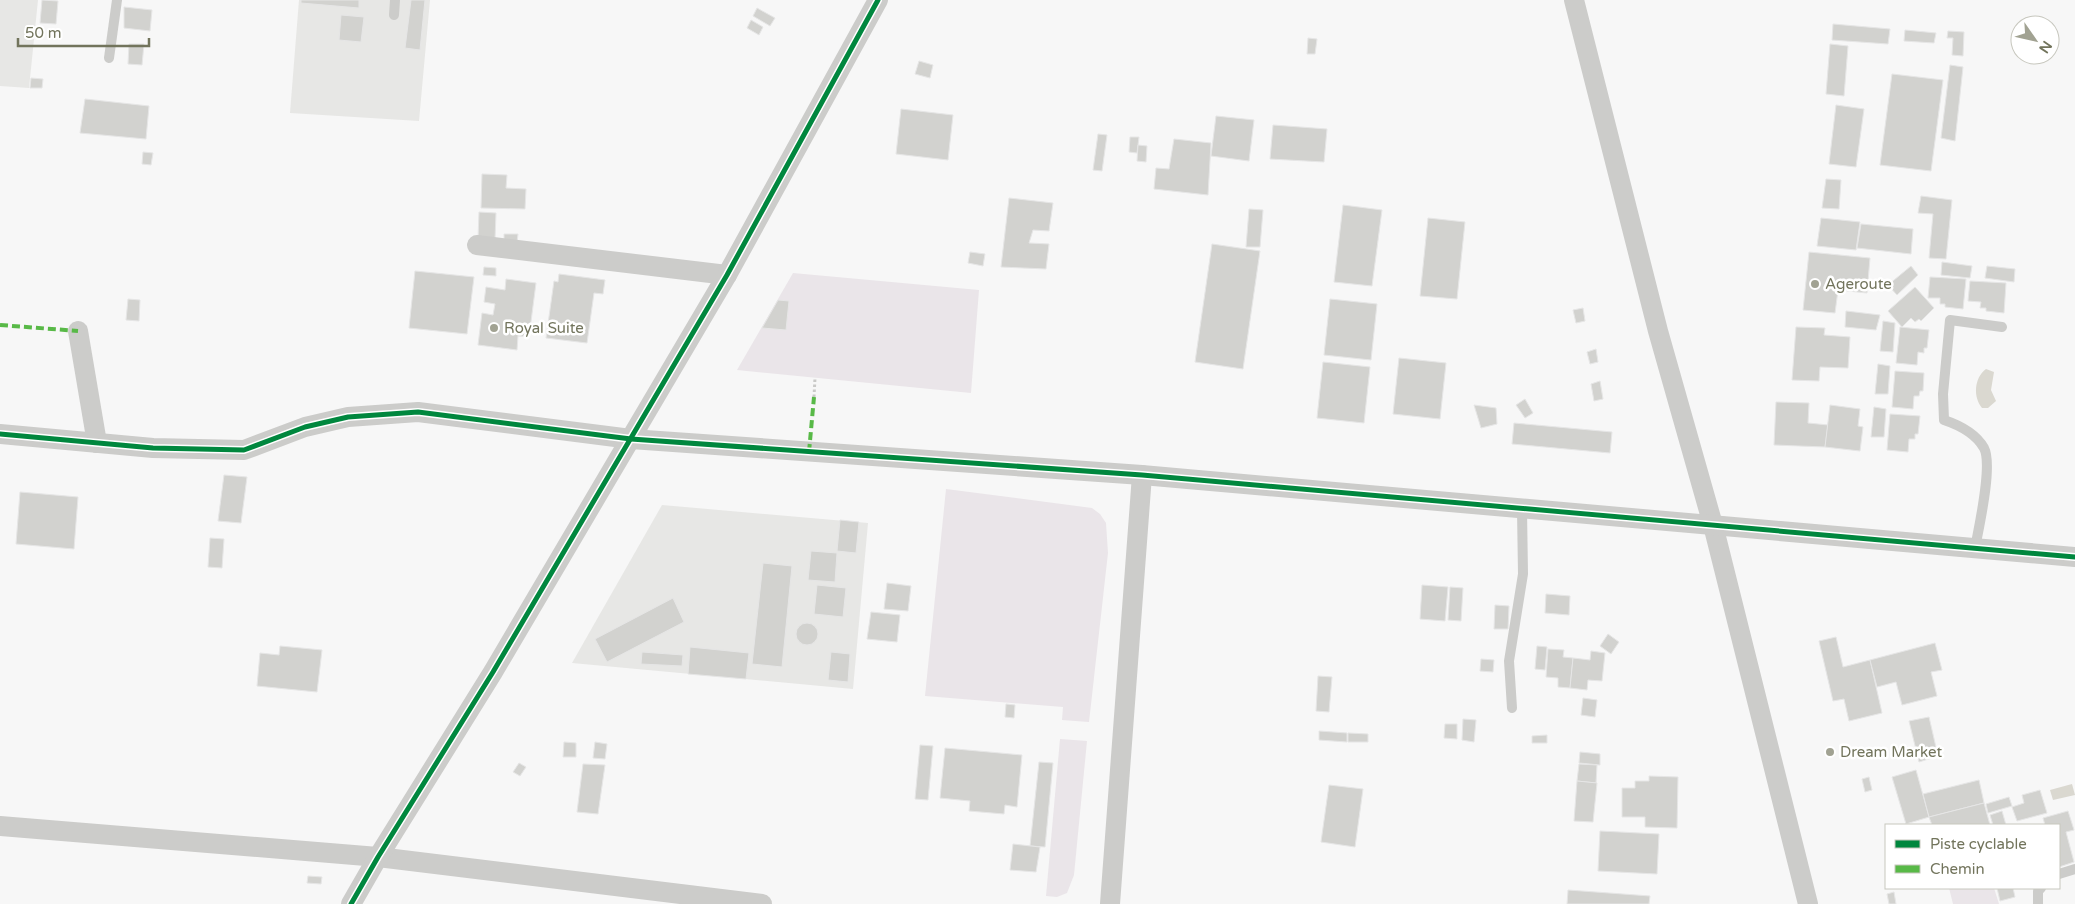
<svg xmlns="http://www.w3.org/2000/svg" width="2075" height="904" font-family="'Varela Round',sans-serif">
  <rect width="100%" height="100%" fill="#f7f7f7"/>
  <g fill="#e7e7e5">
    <path d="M0,0h38l-9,88 -29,-2z"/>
    <path d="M299,0h131l-11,121 -129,-8z"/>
    <path d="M662,505l206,18 -15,166 -281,-26z"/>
  </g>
  <g fill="#eae5e9">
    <path d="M793,273l186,17 -8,103 -234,-23z"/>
    <path d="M946,489l146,19 8,6 6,9 2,30 -19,169 -27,-2 1,-13 -138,-11z"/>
    <path d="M1060,739l27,2 -13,134 -7,18 -10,4 -11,-1z"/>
    <path d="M1949,888h45l5,16h-46z"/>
  </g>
  <g fill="#dad8d0">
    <path d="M1986,369l8,3 -3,18 5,11 -8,7h-6c-9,-11 -8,-30 4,-39z"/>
    <path d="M2072,784l3,11 -22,5 -3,-10z"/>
  </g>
  <g fill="#d2d2cf" stroke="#e6e6e6">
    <path d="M42,0l16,1 -2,23 -16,-1z"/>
    <path d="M301,0h58v8l-58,-5z"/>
    <path d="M411,0h14l-5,50 -15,-2z"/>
    <path d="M124,7l28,3 -2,21 -26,-3z"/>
    <path d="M757,8l18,10 -5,8 -17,-10z"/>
    <path d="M341,15l23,2 -3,25 -22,-2z"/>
    <path d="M751,20l12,7 -4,8 -12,-7z"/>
    <path d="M1833,24l57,5 -2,15 -56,-4z"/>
    <path d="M1905,30l31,3 -2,10 -30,-2z"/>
    <path d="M1948,31l16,1 -1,24 -11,-1 1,-17h-6z"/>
    <path d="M1308,38l9,1 -2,15h-8z"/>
    <path d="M129,44h15l-2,21 -14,-1z"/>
    <path d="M1830,44l18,2 -4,50 -18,-2z"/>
    <path d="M919,61l14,4 -3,13 -15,-4z"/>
    <path d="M1950,65l13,2 -8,74 -14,-3z"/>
    <path d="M1892,74l51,6 -12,91 -51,-6z"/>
    <path d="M31,78l12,1 -1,9h-12z"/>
    <path d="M85,99l64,7 -3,33 -66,-6z"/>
    <path d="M1836,105l28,4 -8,58 -27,-3z"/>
    <path d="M901,109l52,6 -5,45 -52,-6z"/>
    <path d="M1216,116l38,4 -5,41 -38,-5z"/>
    <path d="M1273,125l54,4 -3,33 -54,-3z"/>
    <path d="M1098,134l9,1 -5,36 -9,-1z"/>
    <path d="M1130,137h9l-2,16 -8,-1z"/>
    <path d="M1174,139l37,4 -3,52 -54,-6 2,-21 13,1z"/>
    <path d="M1138,145l9,1 -1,16 -9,-1z"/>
    <path d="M143,152l10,1 -2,12 -9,-1z"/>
    <path d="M482,174l25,1 -1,13 20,1 -1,20 -44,-1z"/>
    <path d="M1826,179l15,1 -2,29 -17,-1z"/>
    <path d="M1921,196l31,4 -6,59 -17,-1 4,-44 -15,-1z"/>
    <path d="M1009,198l44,5 -4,28 -16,-1 -4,13 20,1 -3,25 -45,-2z"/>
    <path d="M1343,205l39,5 -10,76 -38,-4z"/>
    <path d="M1249,209l14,1 -3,37h-14z"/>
    <path d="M479,212l17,1 -1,26h-17z"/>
    <path d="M1428,218l37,4 -8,77 -37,-3z"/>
    <path d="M1821,218l39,4 -4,28 -39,-4z"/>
    <path d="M1861,224l52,5 -2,25 -54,-6z"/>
    <path d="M504,234h14l-1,8h-13z"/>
    <path d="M1212,244l48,7 -17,118 -48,-7z"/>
    <path d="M970,252l15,2 -2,12 -15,-3z"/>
    <path d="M1809,252l61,6 -3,35 -29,-3 -3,23 -32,-3z"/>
    <path d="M1942,262l30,4 -2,12 -29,-3z"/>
    <path d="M1911,266l7,9 -21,20 -9,-10z"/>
    <path d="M1987,266l28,3 -1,13 -29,-4z"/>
    <path d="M484,267l12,1v8l-13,-1z"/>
    <path d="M415,271l59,6 -7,57 -58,-6z"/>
    <path d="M559,274l46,6 -2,14 -9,-1 -7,50 -41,-5 8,-57 4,1z"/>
    <path d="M1930,277l36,2 -3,30 -18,-2v-3h-5v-6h-12z"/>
    <path d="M506,279l30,4 -7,54 -11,-1 -1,14 -39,-5 4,-32 11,2 2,-11 -11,-2 2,-15 19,3z"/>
    <path d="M1970,281l36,2 -2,30 -18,-2v-3h-6l1,-6 -13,-1z"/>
    <path d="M1915,287l19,21 -13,13 -2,-2 -4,3 -4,-4 -9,9 -14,-16z"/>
    <path d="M128,299l12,1 -1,21 -13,-1z"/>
    <path d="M1330,299l47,5 -6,56 -47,-5z"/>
    <path d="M778,300l11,1 -3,29 -24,-2z"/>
    <path d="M1583,308l2,13 -9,2 -3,-13z"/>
    <path d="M1846,311l34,4 -4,15 -31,-3z"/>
    <path d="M1883,321l12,2 -2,29 -13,-1z"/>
    <path d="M1796,327l29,1 -1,7 26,2 -2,31 -28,-1 -1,14 -27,-1z"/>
    <path d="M1900,327l29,3 -2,18h-3v5l-6,-1 -1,13 -21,-2z"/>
    <path d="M1596,349l2,13 -8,2 -3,-12z"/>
    <path d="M1399,358l47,5 -6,56 -47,-5z"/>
    <path d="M1323,362l47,5 -6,56 -47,-5z"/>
    <path d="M1878,364l12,2 -2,28h-13z"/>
    <path d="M1895,371l29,2 -1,18h-3l-1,5h-5l-1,13 -21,-2z"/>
    <path d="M1600,381l3,18 -9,2 -3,-17z"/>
    <path d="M1525,399l8,14 -8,5 -9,-13z"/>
    <path d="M1776,402l33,1 -1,20 20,2 -3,22 -51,-2z"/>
    <path d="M1474,405l22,3 1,16 -16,4z"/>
    <path d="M1830,405l30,4 -2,17 5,1 -3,24 -35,-4z"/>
    <path d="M1874,407l12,2 -2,28h-13z"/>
    <path d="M1890,414l30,2 -2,18h-3v5h-6l-1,13 -21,-2z"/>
    <path d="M1514,423l98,9 -2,21 -98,-9z"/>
    <path d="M224,475l23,2 -6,46 -23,-2z"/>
    <path d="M20,492l58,5 -4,52 -58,-5z"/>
    <path d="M840,520l19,2 -3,31 -19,-2z"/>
    <path d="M210,538l14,1 -2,29 -14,-1z"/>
    <path d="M811,551l26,2 -2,29 -27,-2z"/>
    <path d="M763,563l29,3 -10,101 -30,-3z"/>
    <path d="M887,583l24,3 -3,25 -24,-2z"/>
    <path d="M817,585l29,3 -3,29 -29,-3z"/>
    <path d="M1422,585l26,2 -3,34 -25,-2z"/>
    <path d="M1450,587l13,1 -2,33 -13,-1z"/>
    <path d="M1546,594l24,2 -1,19 -24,-2z"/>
    <path d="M673,598l11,24 -77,40 -12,-23z"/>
    <path d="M1495,605l14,1 -1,23h-14z"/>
    <path d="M871,612l29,3 -3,27 -30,-3z"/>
    <circle cx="807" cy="634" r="11"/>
    <path d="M1608,634l11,8 -8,12 -11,-8z"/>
    <path d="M1836,637l7,30 27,-7 12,53 -33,8 -5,-22 -11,2 -14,-60z"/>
    <path d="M1935,643l7,27 -11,2 6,24 -35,9 -6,-23 -19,5 -7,-27z"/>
    <path d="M280,646l42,4 -5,42 -60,-6 3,-33 19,2z"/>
    <path d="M1537,646l10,1 -2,23 -10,-1z"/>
    <path d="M690,647l59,6 -3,26 -58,-5z"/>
    <path d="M1548,649l16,1 -1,7 10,1 -3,30 -12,-1v-9l-12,-1z"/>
    <path d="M1591,651l14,2 -3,28 -14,-1 -1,10 -17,-2 3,-30 17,2z"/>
    <path d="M642,652l41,3 -1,11 -41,-2z"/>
    <path d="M831,652l19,2 -2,28 -20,-2z"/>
    <path d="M1481,659l13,1 -1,12 -13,-1z"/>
    <path d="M1318,676l14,1 -3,35 -13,-1z"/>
    <path d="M1583,698l14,2 -2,17 -14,-2z"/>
    <path d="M1006,704l9,1 -1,13 -9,-1z"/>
    <path d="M1929,717l9,39 -19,6 -10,-41z"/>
    <path d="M1463,719l13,1 -2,22 -12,-2z"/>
    <path d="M1445,724h12v15l-13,-1z"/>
    <path d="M1319,731l28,2v9l-28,-2z"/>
    <path d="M1348,733l20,1v8h-20z"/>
    <path d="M1547,735v8h-15v-7z"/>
    <path d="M564,742l12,1v14h-13z"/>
    <path d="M595,742l12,2 -2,15 -12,-1z"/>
    <path d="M920,745l13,1 -5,54 -13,-1z"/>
    <path d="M945,748l77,7 -5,52 -12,-2 -1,9 -35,-3 1,-10 -30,-3z"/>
    <path d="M1580,752l20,2v11l-21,-2z"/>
    <path d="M1039,762l14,1 -8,84 -15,-1z"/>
    <path d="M519,763l7,4 -6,9 -7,-4z"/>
    <path d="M583,764l22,1 -7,49 -21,-2z"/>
    <path d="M1579,764l18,1 -1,18 -19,-2z"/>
    <path d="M1916,770l13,47 -23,7 -14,-47z"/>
    <path d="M1649,776l29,1 -1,51 -32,-1v-10h-23v-29h13v-7h14z"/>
    <path d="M1869,777l3,13 -7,2 -3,-13z"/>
    <path d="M1979,780l5,23 -55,14 -6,-23z"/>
    <path d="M1577,781l20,2 -4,39 -19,-1z"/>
    <path d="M1329,785l34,4 -8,58 -34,-5z"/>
    <path d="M2040,790l7,23 -30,8 -5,-14 12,-4 -2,-8z"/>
    <path d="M2009,797l3,9 -24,7 -2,-9z"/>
    <path d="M1984,803l6,22h-58l-3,-8z"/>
    <path d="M2002,811l4,14h-13l-3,-10z"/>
    <path d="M2068,811l6,19 -8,2 8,30 -15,5v-42h-14l-2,-7z"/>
    <path d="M1600,831l59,3 -2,40 -59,-3z"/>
    <path d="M1013,844l27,3 -4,25 -26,-2z"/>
    <path d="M308,876l14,1 -1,7 -14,-1z"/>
    <path d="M1997,888h16l2,9 -15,4z"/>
    <path d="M1568,890l82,6 -1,8h-82z"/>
    <path d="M1894,892l2,12h-7l-2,-10z"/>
  </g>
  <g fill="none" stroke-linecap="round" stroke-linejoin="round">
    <path stroke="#c9c9c7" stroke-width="3" stroke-dasharray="2.5 2.5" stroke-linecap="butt" d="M814,397l1,-19"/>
    <g stroke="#ccccca" stroke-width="10">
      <path d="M394,15l1,-15"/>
      <path d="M109,58l8,-58"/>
      <path d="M1975,548c4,-21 18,-83 9,-100 -8,-14 -25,-23 -40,-28l-1,-26 7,-74 52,7"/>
      <path d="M1512,708l-3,-47 14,-87 -1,-64"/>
      <path d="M2059,874l16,-5"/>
      <path d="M2038,904v-13l3,-3"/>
    </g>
    <g stroke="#ccccca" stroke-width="20">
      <path d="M1574,0l84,331 55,194 95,379"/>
      <path d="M477,245l250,30"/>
      <path d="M78,331l19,112"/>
      <path d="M0,434l153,14 91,2 61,-23 43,-10 70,-5 213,27 511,36 933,82"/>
      <path d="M0,826l378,31 384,47"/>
      <path d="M351,904l27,-47 115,-185 234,-397 151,-275"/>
      <path d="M1110,904l32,-429"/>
    </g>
    <g stroke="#58b947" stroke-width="4" stroke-dasharray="8 4" stroke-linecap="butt">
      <path d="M0,325l78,6"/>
      <path d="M809,452l5,-55"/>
    </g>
    <g stroke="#fff" stroke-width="8">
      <g id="cycleway">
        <path d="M0,434l153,14 91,2 61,-23 43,-10 70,-5 213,27 511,36 933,82"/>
        <path d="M351,904l27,-47 115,-185 234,-397 151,-275"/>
      </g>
    </g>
    <use href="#cycleway" stroke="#00873e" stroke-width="5"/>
  </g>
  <g fill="#a1a292" stroke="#fff" stroke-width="2">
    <circle cx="1815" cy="284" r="5"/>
    <circle cx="494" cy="328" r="5"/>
    <circle cx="1830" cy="752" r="5"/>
  </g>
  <g text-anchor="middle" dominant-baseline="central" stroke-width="5" stroke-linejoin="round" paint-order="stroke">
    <g font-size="15" fill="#72745c" stroke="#fff" text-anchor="start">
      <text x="1825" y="284">Ageroute</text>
      <text x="504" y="328">Royal Suite</text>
      <text x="1840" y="752">Dream Market</text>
    </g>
  </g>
  <rect x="1885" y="824" width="175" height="65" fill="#ffffff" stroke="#c7c7be"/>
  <rect x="1895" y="840" width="25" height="8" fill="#00873e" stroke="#c7c7be"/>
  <text x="1930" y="849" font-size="15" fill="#72745c">Piste cyclable</text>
  <rect x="1895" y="865" width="25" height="8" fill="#58b947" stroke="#c7c7be"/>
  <text x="1930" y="874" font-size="15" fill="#72745c">Chemin</text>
  <g transform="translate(2035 40) rotate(124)"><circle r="24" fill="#ffffff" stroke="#c7c7be"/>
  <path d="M0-4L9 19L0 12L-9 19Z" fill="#a1a292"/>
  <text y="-8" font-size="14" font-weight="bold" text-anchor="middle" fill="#72745c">N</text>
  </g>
  <path d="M18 38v8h131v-8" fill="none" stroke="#72745c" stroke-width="2.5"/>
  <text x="25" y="38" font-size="15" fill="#72745c" stroke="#ffffff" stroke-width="4" paint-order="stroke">50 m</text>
</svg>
